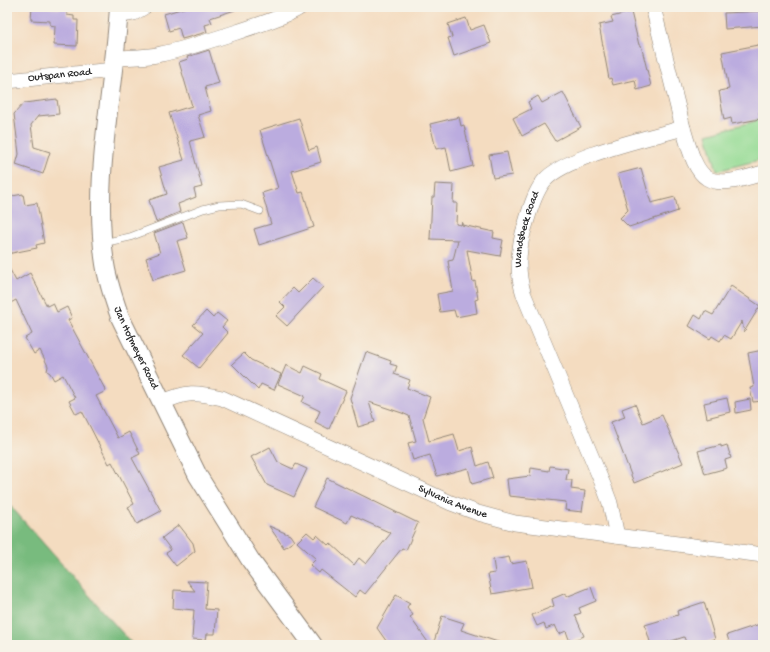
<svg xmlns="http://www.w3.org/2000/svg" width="770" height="652" font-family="'Gochi Hand',sans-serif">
  <rect width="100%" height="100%" fill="#f7f3e8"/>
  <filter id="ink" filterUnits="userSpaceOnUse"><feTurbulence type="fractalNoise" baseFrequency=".025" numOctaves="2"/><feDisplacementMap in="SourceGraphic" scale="8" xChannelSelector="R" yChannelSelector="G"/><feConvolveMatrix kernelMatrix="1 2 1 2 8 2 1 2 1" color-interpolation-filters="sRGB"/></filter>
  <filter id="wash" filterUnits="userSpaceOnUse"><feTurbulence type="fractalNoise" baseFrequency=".012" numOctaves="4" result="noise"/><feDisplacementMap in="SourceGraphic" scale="16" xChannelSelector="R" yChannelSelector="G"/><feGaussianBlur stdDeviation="0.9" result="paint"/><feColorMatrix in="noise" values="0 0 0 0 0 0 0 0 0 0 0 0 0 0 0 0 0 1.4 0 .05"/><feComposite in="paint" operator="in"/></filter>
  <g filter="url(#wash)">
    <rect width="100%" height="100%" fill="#f4dcc0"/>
    <path fill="#95db94" stroke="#608360" d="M763,119v40l-46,12 -10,-37z"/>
    <path fill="#78bb7e" stroke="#527354" d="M7,502l126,143h-126z"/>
    <g id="blocks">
      <g fill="#bbacdf">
        <path d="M32,7l35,2v6l7,1v4h4l-1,26 -23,-1 1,-19 -5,-1v-4l-19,-1z"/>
        <path d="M187,7h48v3l-25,8 2,5 -7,2 2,7 -25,7 -3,-11 -10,3 -5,-17z"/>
        <path d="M763,11v15l-38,3 -1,-16z"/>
        <path d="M631,12l8,33h2l10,41 -14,4 -2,-10 -22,5 -2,-7 -2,1 -10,-54 14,-3 -2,-5z"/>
        <path d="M466,18l4,12 14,-5 7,18 -37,13 -6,-18 4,-1 -4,-13z"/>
        <path d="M763,44v68h-4l1,7 -28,5 -1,-6 -7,2 -5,-29 10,-2 -7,-37z"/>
        <path d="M209,50l10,33 -14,4 6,24 -13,4 7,22 -15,4 12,46 -8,2 2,8 -18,7 2,8 -24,10 -7,-22 18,-6 -8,-27 25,-7 -15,-47 23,-7 -13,-44 9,-3 -1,-2z"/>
        <path d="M563,92l18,35 -26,14 -11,-17 -22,12 -9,-18 18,-9 -3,-7 10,-6 4,7z"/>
        <path d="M57,99l2,15 -21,2 -7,9 3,22 16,5 -7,22 -27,-9 3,-11 -5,-40 10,-11z"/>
        <path d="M459,117l2,9 3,-1 9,41 -22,6 -5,-25 -10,2 -6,-25z"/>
        <path d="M299,118l10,32 8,-3 4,15 -29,9 7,22 4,-1 11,35 -55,18 -5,-16 17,-5 -9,-31 16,-5 -18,-58z"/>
        <path d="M507,152l5,23 -19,3 -4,-23z"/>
        <path d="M641,168l10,35 24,-6 3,14 -49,16 -9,-9 8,-8 -10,-36z"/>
        <path d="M435,184l19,1 -1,18h4l-1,21 5,1 1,-3v3l32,7 -1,6 10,2 -3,16 -33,-6 6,32 2,-1 3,18 -3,1 2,13 -21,4 -2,-7 -14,2 -3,-18 16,-3 -5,-30 5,-1 5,-20 -28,-1 2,-42h2z"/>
        <path d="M23,194l2,11 12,-2 7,40 -8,2 1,3 -30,6v-57z"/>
        <path d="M183,222l5,16 -11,3 9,29 -33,10 -7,-22 14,-5 -6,-20z"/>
        <path d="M7,264l9,17 14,-8 17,33 6,-3 4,9 10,-5 5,11 -4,2 38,71 -10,5 22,42 11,-6 11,22 -8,4 29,53 -24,13 -9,-17 6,-3 -22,-42 -3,2 -27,-53 -6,3 -7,-13 6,-3 -12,-23 -9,5 -4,-7 -3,-2 1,-5 -8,-16 -6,4 -9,-16 7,-4 -16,-34 -9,5z"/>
        <path d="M313,278l10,9 -36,39 -11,-10 9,-9 -5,-5 13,-14 5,5z"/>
        <path d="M731,286l29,20 -16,26 -2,-11 -11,18 -7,-4 -4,6 -8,-5 -2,3 -21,-13 6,-11 6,4 4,-8 8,4z"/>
        <path d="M206,311l7,7 4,-5 10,8 -5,6 6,6 -29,35 -16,-13 20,-22 -10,-8z"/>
        <path d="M763,350v51l-10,1 -3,-14 4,-1 -6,-34z"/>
        <path d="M366,352l25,9 -1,3 7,2 -3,8 16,6 -3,8 23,9 -7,21 6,23 25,-7 5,17 13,-4 5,19 11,-4 5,16 -21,6 -4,-16 -31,8 -7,-21 -17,5 -5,-17 8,-2 -7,-25 -7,-3 -33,-11 6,20 -17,5 -8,-29z"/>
        <path d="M244,353l7,7 30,14 -7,16 -13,-6 -3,6 -26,-26z"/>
        <path d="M286,365l16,8 3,-7 17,8 -2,5 26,12 -17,38 -14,-7 5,-11 -18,-9 3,-6 -27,-12z"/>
        <path d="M727,398l3,14 -23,6 -3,-15z"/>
        <path d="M750,399l1,11 -15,3 -1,-11z"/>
        <path d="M635,404l8,19 19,-8 21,48 -49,20 -23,-61 14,-5 -3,-8z"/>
        <path d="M721,445v2l6,-2 4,13 -6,2 2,8 -22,6 -7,-23z"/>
        <path d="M270,447l8,15 15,7 3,-5 11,5 -13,28 -27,-12 -16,-28z"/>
        <path d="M550,466l18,3 -2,11h6l-1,9 14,2 -3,21 -17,-2 1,-8 -57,-6 -2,-17 23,-3 1,-8 18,3z"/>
        <path d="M327,478l91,45 -12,27 -4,-2 -37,46 -5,-4 -5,7 -34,-27 -2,3 -9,-8 6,-6 -19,-17 10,-10 7,6 3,-3 11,10 2,-2 24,22 5,-7 7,6 25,-31 -40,-18 -4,8 -34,-16z"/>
        <path d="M179,525l14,18 2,8 -19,15 -10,-13 5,-3 -9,-12z"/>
        <path d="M269,526l21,9 4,6 -10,7z"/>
        <path d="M509,557l2,7 16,-3 5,26 -40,7 -4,-20 7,-1 -2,-13z"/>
        <path d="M187,581l20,1 -2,27 12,1 -2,24h-8l-1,6 -14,-1 2,-29 -21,-2 1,-18 21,1z"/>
        <path d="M591,587l5,14 -17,7 2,5 -6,2 9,21 -14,6 -4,-11 -7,3 -4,-9 -9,4 -2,-6 -7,3 -5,-11 22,-9 -2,-7 14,-6v4z"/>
        <path d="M396,595l14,8 -3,4 6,8 -3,2 20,28h-41l-12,-17z"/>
        <path d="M704,602l11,37 -17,6h-11l-3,-8 -25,8h-8l-6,-20 33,-10 -1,-4z"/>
        <path d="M442,616l22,7 -3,7 40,13v2h-68z"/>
        <path d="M763,623v22h-33l-3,-10z"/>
      </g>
    </g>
  </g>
  <g filter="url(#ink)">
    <use href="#blocks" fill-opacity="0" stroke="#908476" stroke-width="1"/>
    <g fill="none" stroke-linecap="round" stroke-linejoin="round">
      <g stroke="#908476" stroke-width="8">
        <path id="service" d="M103,243l27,-6 73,-28 16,-4 22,-1 19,7"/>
      </g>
      <g stroke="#908476" stroke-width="16">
        <g id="minor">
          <path d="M118,16l16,-3 10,-6"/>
          <path d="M115,58c15,-1 31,0 46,-4 17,-3 133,-38 139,-47"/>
          <path id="s1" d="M7,81l106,-11"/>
          <path d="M683,128c16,56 22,63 80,45"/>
          <path id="s2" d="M161,403c25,-12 35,-11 61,-5l229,105 27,10 37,10 248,32"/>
          <path id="s3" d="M617,536l-7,-33 -6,-16 -80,-192c-8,-24 -6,-48 2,-72 4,-14 9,-31 18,-42 21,-25 105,-43 139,-53l-30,-121"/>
        </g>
      </g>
      <g stroke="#908476" stroke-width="20">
        <g id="tertiary">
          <path id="s4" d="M119,7c-5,85 -27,172 -14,257 3,19 9,36 15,53l78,159 53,85 62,84"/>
        </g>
      </g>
      <use href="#service" stroke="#fff" stroke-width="7"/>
      <use href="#minor" stroke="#fff" stroke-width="15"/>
      <use href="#tertiary" stroke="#fff" stroke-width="18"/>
    </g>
  </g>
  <g text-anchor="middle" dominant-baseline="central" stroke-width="4" stroke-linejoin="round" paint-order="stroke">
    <g font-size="11" fill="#2b2b2b" stroke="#f7f3e8">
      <text stroke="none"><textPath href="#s1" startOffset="53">Outspan Road</textPath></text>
      <text stroke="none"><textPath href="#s3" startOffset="326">Wandsbeck Road</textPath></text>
      <text stroke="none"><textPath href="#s4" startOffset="348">Jan Hofmeyer Road</textPath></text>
      <text stroke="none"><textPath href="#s2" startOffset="316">Sylvania Avenue</textPath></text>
    </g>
  </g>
  <rect width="770" height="652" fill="none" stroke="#f7f3e8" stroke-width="24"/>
</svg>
